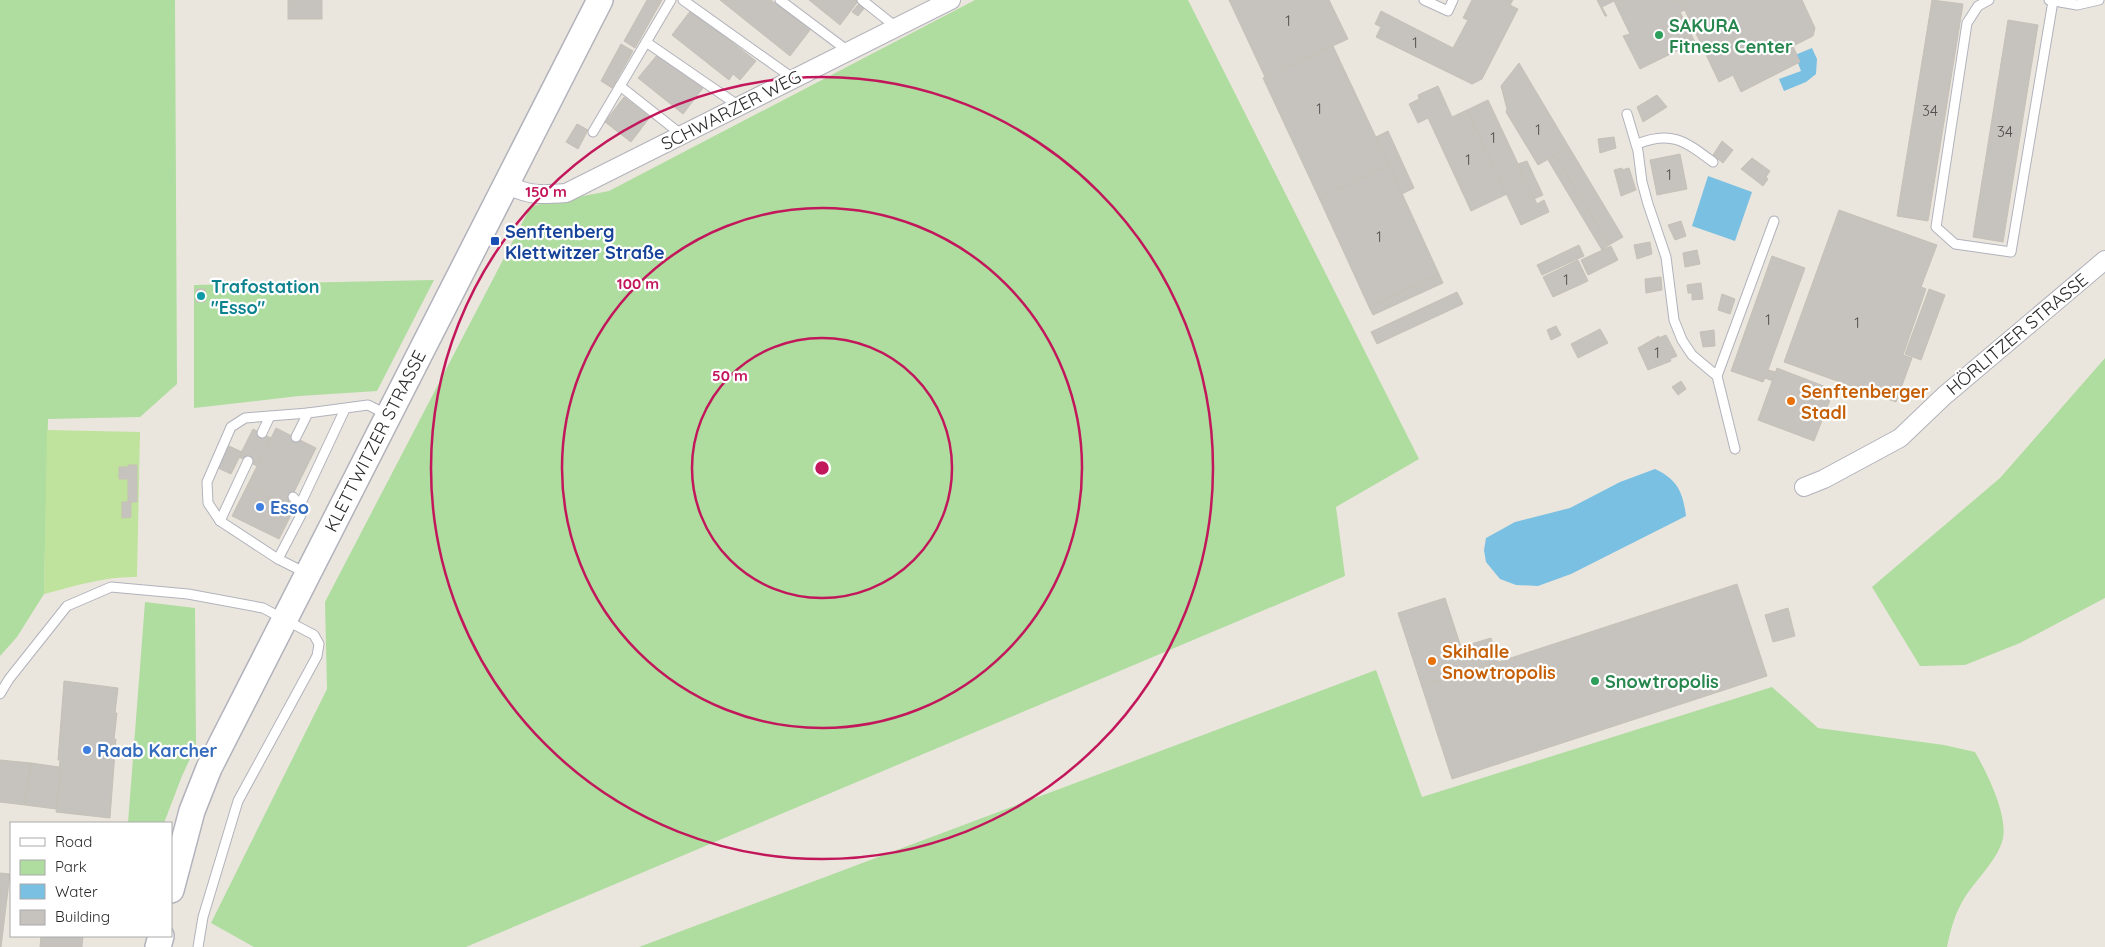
<svg xmlns="http://www.w3.org/2000/svg" width="2105" height="947" font-family="Quicksand,sans-serif">
  <rect width="100%" height="100%" fill="#ebe6dd"/>
  <g fill="#afdc9f">
    <path d="M0,0h175l2,384 -37,33 -92,2 -4,175 -27,43 -17,19z"/>
    <path d="M975,0h213l231,459 -83,48 9,69 -879,371h-212l-43,-24 116,-234 -2,-87 206,-396 78,-15z"/>
    <path d="M434,280l-57,111 -78,5 -105,12v-123z"/>
    <path d="M2105,358v240l-85,45 -55,22 -45,1 -48,-79 128,-109z"/>
    <path d="M145,602l50,6 1,138 -14,30 -18,47h-36z"/>
    <path d="M1376,670l46,127 350,-110 46,41 126,17 31,7c12,21 35,66 27,90 -6,19 -26,38 -37,55 -10,16 -14,31 -18,50h-1308z"/>
  </g>
  <path fill="#bfe29c" d="M47,430l93,2 -3,145c-31,-1 -63,9 -93,17z"/>
  <g fill="#7ac0e2">
    <path d="M1812,48l5,11 -1,15 -10,8 -22,9 -5,-12 22,-8 -6,-16z"/>
    <path d="M1708,176l44,16 -17,49 -43,-15z"/>
    <path d="M1655,469c22,10 28,23 31,47l-115,58 -33,12 -22,-1 -16,-6 -14,-17 -2,-12 2,-12 29,-16 55,-14 50,-26z"/>
  </g>
  <g fill="#c6c2bd" stroke="#c6c1b7">
    <rect x="288" y="0" width="34" height="19"/>
    <path d="M647,0h15l-27,48 -11,-7z"/>
    <path d="M720,0h51l39,30 -20,26z"/>
    <path d="M809,0h50l-19,25z"/>
    <path d="M1229,0h100l19,39 -83,38z"/>
    <path d="M1472,0h41l-3,5 8,4 -36,70 -10,5 -96,-47 5,-10 -6,-3 6,-13 72,37 15,-28 -5,-2z"/>
    <path d="M1597,0h83l5,10 -5,2 15,30 -55,27 -17,-33 7,-2 -16,-33 -12,6 5,9h-2z"/>
    <path d="M1680,0h122l13,28 -2,8 -20,10 7,16 -59,30 -8,-17 -14,7z"/>
    <path d="M1932,0l31,4 -35,217 -31,-5z"/>
    <path d="M861,1l5,5 -8,10 -6,-4z"/>
    <path d="M691,10l65,51 -16,19 -7,-6 -4,6 -57,-45z"/>
    <path d="M2008,20l30,5 -35,217 -30,-5z"/>
    <path d="M621,44l12,7 -21,37 -11,-7z"/>
    <path d="M1333,46l56,119 -70,33 -56,-120z"/>
    <path d="M658,54l45,34 -20,26 -45,-36z"/>
    <path d="M1519,63l50,84 -31,18 -32,-53 1,-3 -6,-23z"/>
    <path d="M1438,86l14,31 15,-7 40,84 -36,17 -43,-93 -10,5 -9,-19 10,-5 -1,-4z"/>
    <path d="M1657,95l10,12 -24,15 -6,-15z"/>
    <path d="M624,97l26,20 -19,25 -26,-20z"/>
    <path d="M1488,100l49,104 7,-4 5,12 -28,13 -54,-115z"/>
    <path d="M577,124l11,6 -10,19 -12,-7z"/>
    <path d="M1388,131l26,57 -12,6 -26,-57z"/>
    <path d="M1614,137l2,11 -16,5 -2,-14z"/>
    <path d="M1722,141l11,9 -10,13 -10,-8z"/>
    <path d="M1569,147l54,90 -14,8 -54,-90z"/>
    <path d="M1680,154l7,35 -30,6 -7,-35z"/>
    <path d="M1555,155l54,90 -7,5 -54,-90z"/>
    <path d="M1752,158l18,13 -4,6 2,2 -5,7 -22,-17z"/>
    <path d="M1527,161l16,34 -9,4 -16,-35z"/>
    <path d="M1389,165l50,109 -70,33 -50,-109z"/>
    <path d="M1622,168v2l7,-2 7,22 -15,6 -7,-26z"/>
    <path d="M1839,210l98,35 -16,42 5,2 -23,66 9,3 -16,44 -112,-40z"/>
    <path d="M1681,221l5,15 -11,4 -7,-15z"/>
    <path d="M1650,242l2,12 -15,5 -3,-14z"/>
    <path d="M1579,245l5,11 -42,19 -5,-10z"/>
    <path d="M1611,246l7,14 -30,15 -7,-15z"/>
    <path d="M1697,250l3,14 -15,3 -2,-14z"/>
    <path d="M1772,256l33,12 -37,102 8,2 -3,9 -8,-3 -2,4 -32,-11z"/>
    <path d="M1578,260l10,21 -35,16 -10,-20z"/>
    <path d="M1439,274l4,9 -70,32 -4,-8z"/>
    <path d="M1661,277l1,13 -16,3 -1,-14z"/>
    <path d="M1701,283l2,16 -11,1v-7h-4l-1,-8z"/>
    <rect x="196" y="289" width="9" height="13"/>
    <path d="M1929,289l16,6 -24,65 -16,-6z"/>
    <path d="M1457,292l6,12 -86,40 -6,-12z"/>
    <path d="M1722,294l13,5 -5,15 -12,-4z"/>
    <path d="M1556,326l5,9 -10,5 -4,-10z"/>
    <path d="M1600,329l8,14 -30,15 -7,-14z"/>
    <path d="M1714,330l1,16 -12,1 -3,-15z"/>
    <path d="M1666,335l11,21 -7,3 1,2 -23,9 -10,-22 21,-12v2z"/>
    <path d="M1777,368l57,22 -20,51 -56,-21z"/>
    <path d="M1681,381l5,8 -8,6 -6,-8z"/>
    <path d="M276,428l40,20 -29,58 -40,-20z"/>
    <path d="M253,429l18,9 -14,28 -18,-9z"/>
    <path d="M229,446l13,6 -11,22 -13,-6z"/>
    <path d="M128,465h9v37h-9v-23h-9v-12h9z"/>
    <path d="M247,486l40,20 -1,4 6,3 -13,26 -47,-23z"/>
    <path d="M122,502h9v15l-9,1z"/>
    <path d="M1737,584l30,92 -315,103 -30,-92z"/>
    <path d="M1445,598l16,49 30,-9 7,24 -76,25 -24,-74z"/>
    <path d="M1788,608l7,28 -22,6 -8,-27z"/>
    <path d="M64,681l54,7 -3,25h2l-3,26h2l-6,79 -54,-6 5,-39h-2l1,-13h-2z"/>
    <path d="M0,760l31,3 -6,42 -25,-3z"/>
    <path d="M31,763l28,4v6h2l-5,36 -31,-4z"/>
    <path d="M0,873l10,1 -9,73h-1z"/>
    <path d="M41,936h42l-1,11h-42z"/>
  </g>
  <g fill="none" stroke-linecap="round" stroke-linejoin="round">
    <g stroke="#b1b2bc" stroke-width="11">
      <g id="lane">
        <path d="M683,0l111,79"/>
        <path d="M780,0l68,51"/>
        <path d="M862,0l34,27"/>
        <path d="M1424,0l24,11 5,-11"/>
        <path d="M1989,0l-11,6 -11,17 -31,204 19,17 56,8 42,-251"/>
        <path d="M2049,0l28,5 22,-5"/>
        <path d="M646,42l93,64"/>
        <path d="M620,86l62,49"/>
        <path d="M1627,114l11,37 4,31 6,22 18,53 8,63 8,20 10,15 25,21 18,73"/>
        <path d="M593,132l78,-132"/>
        <path d="M1637,144c34,-14 48,-3 76,18"/>
        <path d="M1717,376l57,-155"/>
        <path d="M262,433l8,-17"/>
        <path d="M296,437l12,-24 60,-8 18,9"/>
        <path d="M293,497l7,8 1,10 -23,44 28,14"/>
        <path d="M300,505l45,-96"/>
        <path d="M220,521l28,-60"/>
        <path d="M278,559l-58,-38 -12,-18 -1,-21 24,-55 14,-9 63,-5"/>
        <path d="M0,694l9,-15 58,-73 44,-19 77,7 75,14 51,27 5,9 -2,12 -79,145 -35,116 -5,30"/>
      </g>
    </g>
    <g stroke="#b1b2bc" stroke-width="20">
      <g id="street">
        <path d="M506,184c23,12 35,11 60,9l385,-193"/>
        <path d="M1804,487l20,-8 76,-41 44,-42 161,-136"/>
      </g>
    </g>
    <g stroke="#b1b2bc" stroke-width="28">
      <g id="secondary">
        <path d="M171,890l21,-79 17,-43 391,-768"/>
        <path d="M158,947l3,-11"/>
      </g>
    </g>
    <use href="#lane" stroke="#fff" stroke-width="9"/>
    <use href="#street" stroke="#fff" stroke-width="18"/>
    <use href="#secondary" stroke="#fff" stroke-width="25"/>
  </g>
  <g fill="none" stroke="#c2185b" stroke-width="2.5">
    <circle cx="822" cy="468" r="130"/>
    <circle cx="822" cy="468" r="260"/>
    <circle cx="822" cy="468" r="391"/>
  </g>
  <g fill="#2e9e5b" stroke="#fff" stroke-width="2">
    <circle cx="1659" cy="35" r="5"/>
    <circle cx="1595" cy="681" r="5"/>
  </g>
  <rect fill="#1a4fb4" stroke="#fff" stroke-width="2" x="490" y="236" width="10" height="10" rx="2.5"/>
  <circle fill="#0f9aa8" stroke="#fff" stroke-width="2" cx="201" cy="296" r="5"/>
  <g fill="#e8710a" stroke="#fff" stroke-width="2">
    <circle cx="1791" cy="401" r="5"/>
    <circle cx="1432" cy="661" r="5"/>
  </g>
  <g fill="#3f7fe0" stroke="#fff" stroke-width="2">
    <circle cx="260" cy="507" r="5"/>
    <circle cx="87" cy="750" r="5"/>
  </g>
  <g text-anchor="middle" dominant-baseline="central" stroke-width="4.5" stroke-linejoin="round" paint-order="stroke">
    <g font-size="15" fill="#51504f">
      <text x="1288" y="20">1</text>
      <text x="1415" y="42">1</text>
      <text x="1319" y="108">1</text>
      <text x="1930" y="110">34</text>
      <text x="1538" y="129">1</text>
      <text x="2005" y="131">34</text>
      <text x="1493" y="137">1</text>
      <text x="1468" y="159">1</text>
      <text x="1669" y="174">1</text>
      <text x="1379" y="236">1</text>
      <text x="1566" y="279">1</text>
      <text x="1768" y="319">1</text>
      <text x="1857" y="322">1</text>
      <text x="1657" y="352">1</text>
    </g>
    <g font-size="18" font-weight="bold" fill="#27864d" stroke="#fff" text-anchor="start">
      <text x="1669" y="25">SAKURA<tspan x="1669" dy="21">Fitness Center</tspan></text>
      <text x="1605" y="681">Snowtropolis</text>
    </g>
    <g font-size="18" fill="#2a2a2a" stroke="#fff">
      <text transform="translate(731 110) rotate(-27)">SCHWARZER WEG</text>
      <text transform="translate(2017 334) rotate(-40)">HÖRLITZER STRASSE</text>
      <text transform="translate(375 441) rotate(-63)">KLETTWITZER STRASSE</text>
    </g>
    <g font-size="18" font-weight="bold" fill="#164399" stroke="#fff" text-anchor="start">
      <text x="505" y="231">Senftenberg<tspan x="505" dy="21">Klettwitzer Straße</tspan></text>
    </g>
    <g font-size="18" font-weight="bold" fill="#0d838f" stroke="#fff" text-anchor="start">
      <text x="211" y="286">Trafostation<tspan x="211" dy="21">"Esso"</tspan></text>
    </g>
    <g font-size="18" font-weight="bold" fill="#c56008" stroke="#fff" text-anchor="start">
      <text x="1801" y="391">Senftenberger<tspan x="1801" dy="21">Stadl</tspan></text>
      <text x="1442" y="651">Skihalle<tspan x="1442" dy="21">Snowtropolis</tspan></text>
    </g>
    <g font-size="18" font-weight="bold" fill="#366cbe" stroke="#fff" text-anchor="start">
      <text x="270" y="507">Esso</text>
      <text x="97" y="750">Raab Karcher</text>
    </g>
  </g>
  <circle cx="822" cy="468" r="8" fill="#c2185b" stroke="#fff" stroke-width="2.5"/>
  <g font-size="15" text-anchor="middle" font-weight="bold" fill="#c2185b" stroke="#fff" stroke-width="4.5" stroke-linejoin="round" paint-order="stroke">
    <text x="546" y="197">150 m</text>
    <text x="638" y="289">100 m</text>
    <text x="730" y="381">50 m</text>
  </g>
  <rect x="10" y="822" width="162" height="115" fill="#ffffff" stroke="#aaaaaa"/>
  <rect x="20" y="838" width="25" height="8" fill="#ffffff" stroke="#aaaaaa"/>
  <text x="55" y="847" font-size="15" fill="#2a2a2a">Road</text>
  <rect x="20" y="860" width="25" height="15" fill="#afdc9f" stroke="#aaaaaa"/>
  <text x="55" y="872" font-size="15" fill="#2a2a2a">Park</text>
  <rect x="20" y="884" width="25" height="15" fill="#7ac0e2" stroke="#aaaaaa"/>
  <text x="55" y="897" font-size="15" fill="#2a2a2a">Water</text>
  <rect x="20" y="910" width="25" height="15" fill="#c6c2bd" stroke="#aaaaaa"/>
  <text x="55" y="922" font-size="15" fill="#2a2a2a">Building</text>
</svg>
